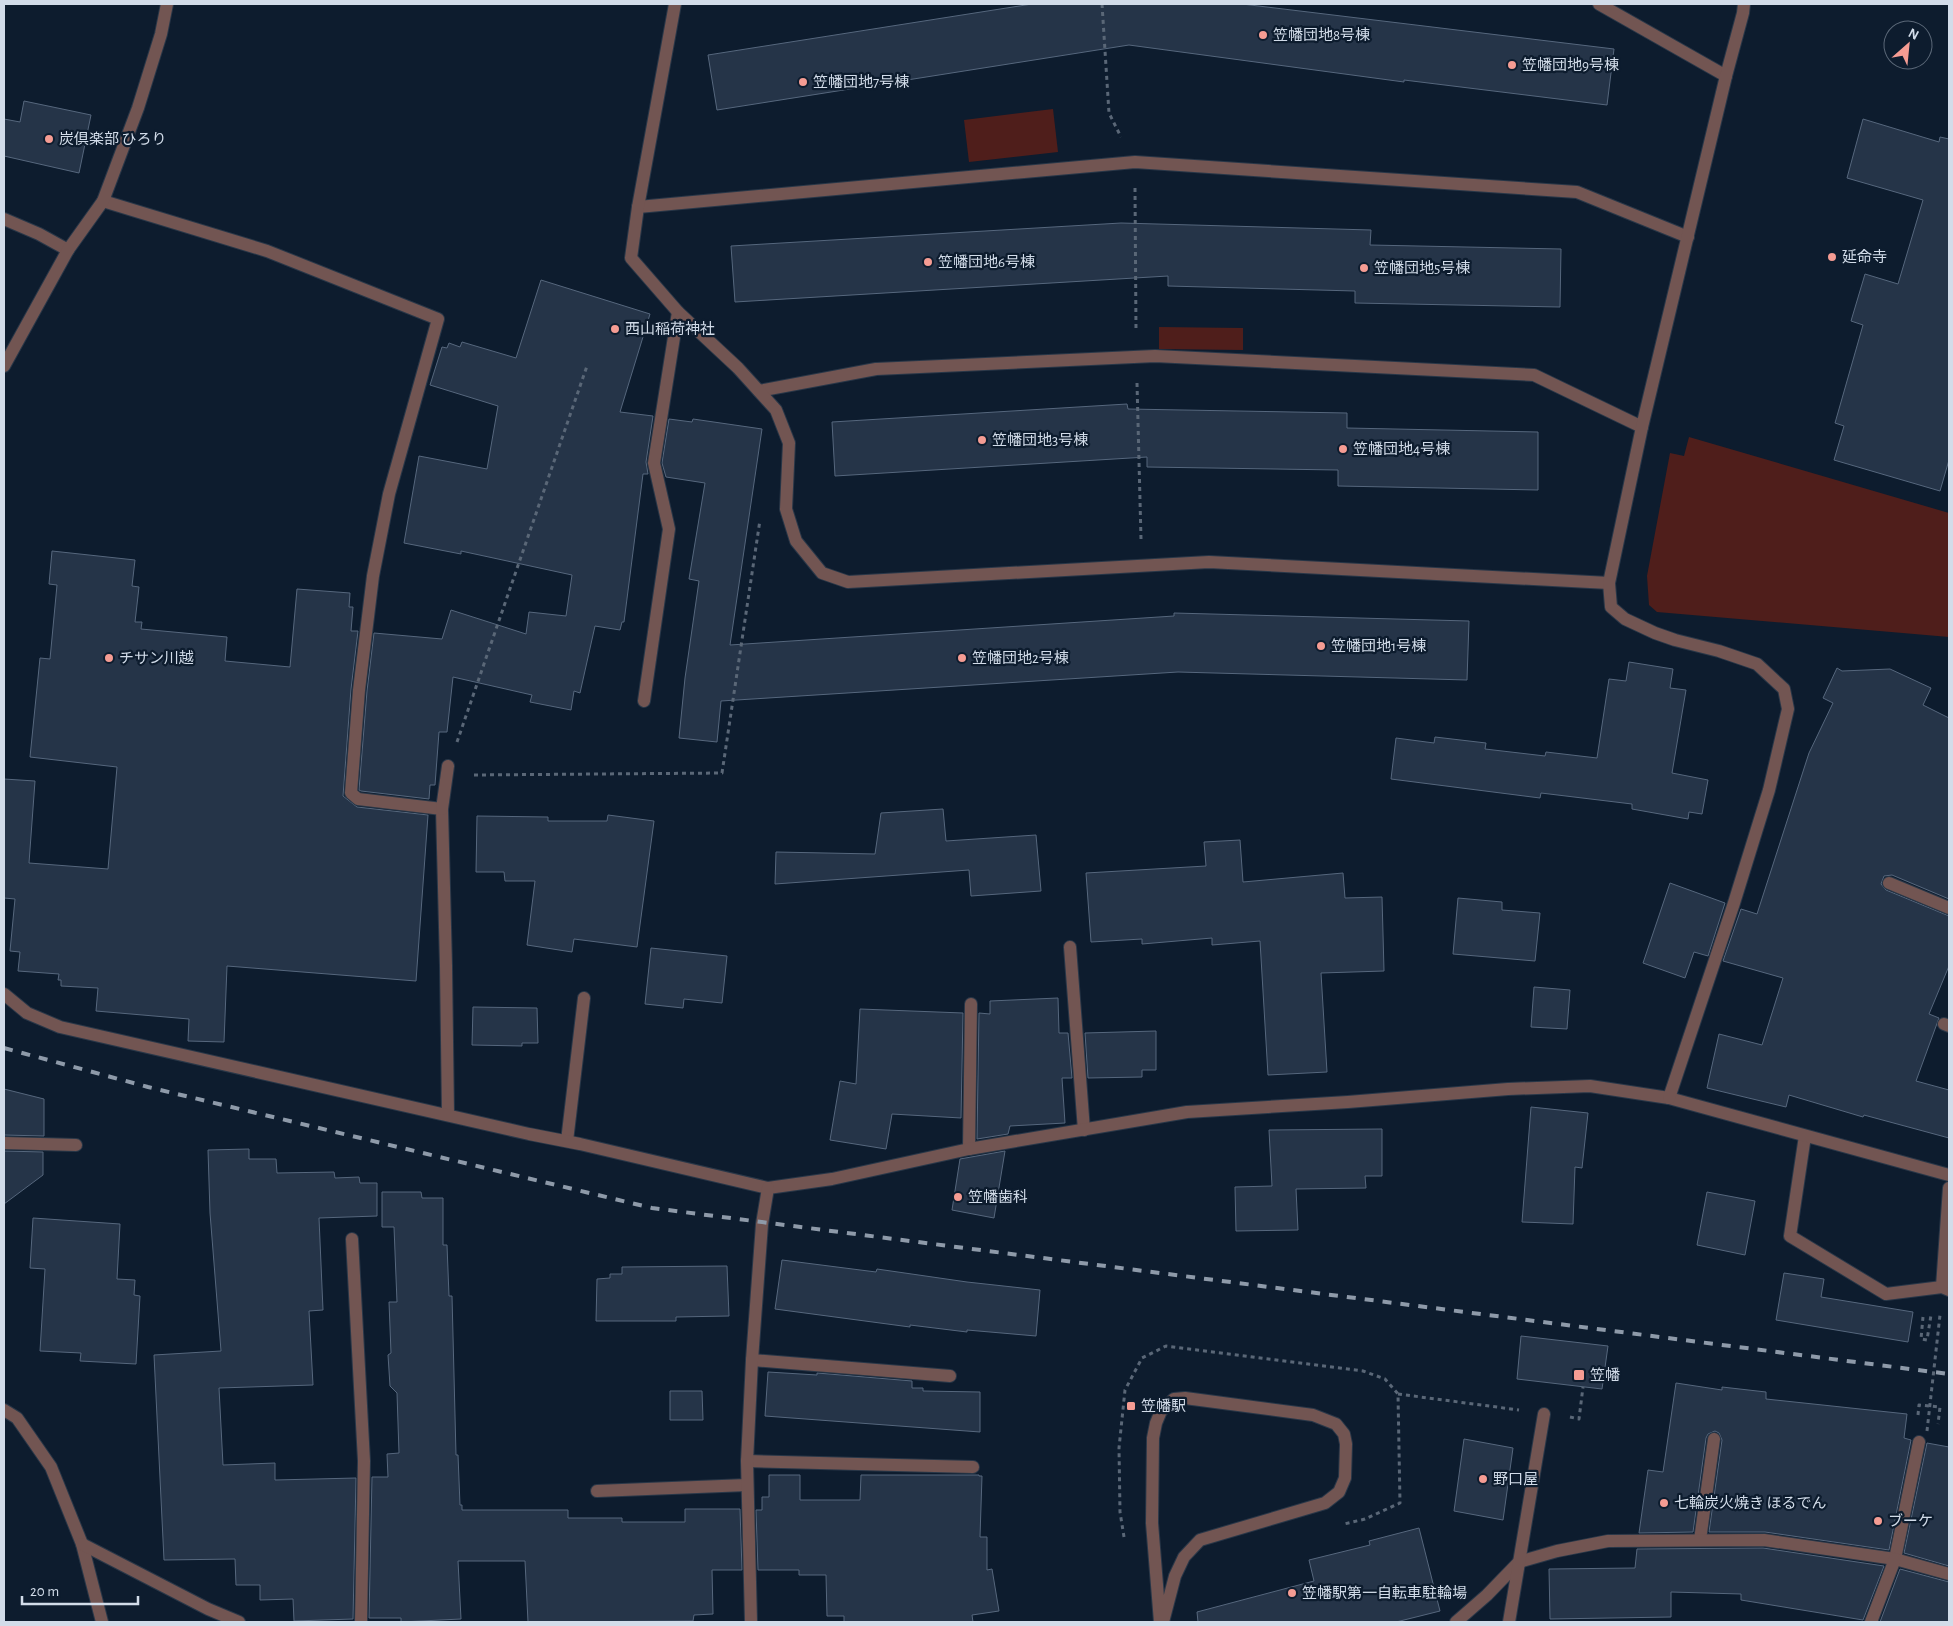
<svg xmlns="http://www.w3.org/2000/svg" width="1953" height="1626" font-family="'Alegreya Sans','Noto Sans JP',sans-serif">
  <rect width="100%" height="100%" fill="#0d1c2e"/>
  <g fill="#4f1e1b">
    <path d="M1053,109l5,43 -89,10 -5,-42z"/>
    <path d="M1159,327l84,1v22l-84,-1z"/>
    <path d="M1689,437l260,76v124l-292,-25 -8,-7 -2,-29 23,-123 14,3z"/>
  </g>
  <g fill="#253448" stroke="#56677d">
    <path d="M1032,4h210l372,45 -7,56 -203,-25v2l-275,-37 -412,65 -9,-55z"/>
    <path d="M24,101l67,14 -12,58 -75,-17v-37l16,3z"/>
    <path d="M1863,119l76,23 1,-5 9,2v321l-9,31 -106,-31 10,-34 -9,-3 28,-98 -12,-4 14,-47 33,10 25,-84 -76,-22z"/>
    <path d="M1121,223l250,7 -1,15 191,4 -1,58 -205,-4v-12l-187,-5v-10l-433,26 -4,-56z"/>
    <path d="M541,280l109,34 -30,98 33,4 -7,46 2,12h-5l-19,148h-2l-2,8 -25,-4 -15,67 -6,-2 -3,19 -41,-8 2,-7 -79,-18 -6,55h-8l-4,53h-5l-1,14 -68,-8 -2,-1 8,-99 7,-58 68,6 9,-29 75,24 3,-22 37,4 6,-41 -111,-24v3l-57,-11 15,-87 68,13 11,-63 -68,-21 12,-38 5,1 2,-5 11,4 2,-5 54,16z"/>
    <path d="M1127,404l1,5 219,4v15l191,4v58l-200,-4v-16l-191,-3v-10l-312,19 -3,-54z"/>
    <path d="M669,419l23,3 1,-3 69,10 -32,216 444,-29v-3l295,8 -2,59 -289,-8 -457,29 -4,41 -38,-4 6,-60 14,-97 -10,-2 16,-96 -39,-6 -4,-14z"/>
    <path d="M52,551l83,9 -3,26 7,1 -4,35h7l-1,7 86,8 -2,24 65,6 7,-78 53,4 -1,14h4l-2,24h7l-7,58 -8,107 14,11 71,8 -12,166 -189,-15 -3,76 -36,-1 1,-22 -93,-8 2,-23 -37,-2v-6h-3l1,-6 -41,-3 2,-19 -10,-1 5,-52 -11,-1v-119l31,2 -6,82 79,6 9,-102 -87,-10 10,-99 10,1 7,-74 -8,-1z"/>
    <path d="M1629,662l44,7 -3,19 16,2 -14,83 36,7 -6,34 -13,-2 -1,7 -56,-10v-5l-91,-11 -1,5 -149,-19 5,-41 38,5 1,-6 51,6 -1,6 60,7 1,-4 51,6 12,-79 17,2z"/>
    <path d="M1837,668l5,3 48,-2 41,19 -8,17 26,13v181l-57,-24 -8,1 -3,8 5,6 63,26v50l-20,48 10,4 -23,63 33,9v48l-85,-23 -1,2 -74,-22 -3,12 -79,-19 12,-54 43,11 21,-67 -60,-17 18,-52 16,5 52,-161 24,-50 -10,-5z"/>
    <path d="M943,809l3,32 90,-6 5,56 -70,5 -2,-26 -194,14 1,-32 99,2 6,-41z"/>
    <path d="M608,815l46,6 -17,126 -63,-8 -2,13 -45,-7 8,-64h-30l-1,-9h-28l1,-56 71,1v4h59z"/>
    <path d="M1240,840l3,42 100,-9 2,25 37,-1 2,74 -63,2 6,99 -59,3 -8,-134 -48,4v-7l-70,6v-5l-51,3 -5,-69 120,-7 -2,-24z"/>
    <path d="M1670,883l55,20 -17,53 -14,-4 -9,26 -42,-15z"/>
    <path d="M1458,898l44,4v8l38,3 -5,48 -82,-7z"/>
    <path d="M651,948l76,8 -5,47 -38,-4 -1,9 -38,-4z"/>
    <path d="M1534,987l36,3 -3,39 -36,-2z"/>
    <path d="M1058,998l1,35h9l4,45h-10l3,45 -55,3 -2,8 -31,5 2,-126 11,1v-13z"/>
    <path d="M473,1007l64,1 1,35h-16v3l-50,-1z"/>
    <path d="M860,1009l103,4 -2,105 -69,-4 -6,35 -56,-9 10,-59 16,3z"/>
    <path d="M1156,1031v39h-14v7l-54,1 -3,-45z"/>
    <path d="M4,1089l40,10v37l-40,-1z"/>
    <path d="M1531,1107l57,6 -6,55 -7,-1 -2,57 -51,-2z"/>
    <path d="M1382,1129v47h-17l1,12 -70,1 2,41 -62,1 -1,-44 37,-1 -3,-56z"/>
    <path d="M249,1149v10h27l1,14 57,-1 1,6 24,-1 1,6h17v33l-58,2 4,92 -14,1 4,74 -94,3 4,77 52,-2v17l81,-2 -3,141 -59,2 -1,-22 -33,1v-15h-24l-1,-26 -71,1 -10,-205 67,-4 -11,-138 -2,-63z"/>
    <path d="M4,1151l39,1v23l-39,29z"/>
    <path d="M1005,1151l-11,67 -42,-8 8,-51z"/>
    <path d="M382,1192h39l1,6h21v47h4l2,51h3l4,159h2l2,50h2v5h106v8h54v4h63v-13h55l2,61h-30l1,44 -19,1 -1,6 -165,1 -3,-61h-67l3,58 -60,3v-4h-32l3,-141h16l-1,-23 12,-1 -2,-60 -7,-7 -2,-31 3,-2 -2,-51h8l-3,-75h-12z"/>
    <path d="M1707,1192l48,9 -10,54 -48,-10z"/>
    <path d="M33,1218l87,6 -3,55 18,1 -1,15 6,1 -4,68 -56,-3 1,-8 -41,-2 5,-82 -15,-1z"/>
    <path d="M782,1260l94,12 1,-3 90,13 73,8 -4,46 -69,-6v2l-57,-7v2l-135,-18z"/>
    <path d="M727,1266l2,50 -53,1v4h-80l1,-42 13,-1v-4h12v-7z"/>
    <path d="M1784,1273l40,6 -3,18 92,15 -5,30 -132,-22z"/>
    <path d="M1521,1336l87,10 -6,43 -85,-10z"/>
    <path d="M768,1372l49,3v-2l95,8v7h11v3l57,1v40l-215,-16z"/>
    <path d="M1676,1383l46,7v-3l44,5v7l141,15 -3,24 7,2 -22,110 -124,-18h-56l13,-92 -3,-7 -4,-2 -7,3 -2,4 -13,94 -54,1 9,-63 15,2z"/>
    <path d="M670,1391h32l1,29h-33z"/>
    <path d="M1464,1439l49,9 -10,72 -49,-9z"/>
    <path d="M1927,1443l22,4v119l-45,-13z"/>
    <path d="M769,1475h31v25h60l1,-25h118v1h3l-2,61h7v33l5,-1 7,42 -27,4 1,7h-129v-6h-17l-1,-41h-27v-5h-41l-2,-60h6v-13h7z"/>
    <path d="M1419,1528l21,83 -44,11h-198l-1,-10 117,-31 -5,-21 61,-15 -1,-4z"/>
    <path d="M1763,1548l121,18 -21,54 -122,-20v-6l-70,-2v25l-121,2 -1,-50 86,-1 2,-19z"/>
    <path d="M1900,1569l49,13v40h-69z"/>
  </g>
  <g fill="none" stroke-linecap="round" stroke-linejoin="round">
    <g stroke="#293748" stroke-width="14">
      <g id="service">
        <path d="M1599,4l127,72"/>
        <path d="M638,207l497,-45 442,30 111,45"/>
        <path d="M4,219l35,15 29,16"/>
        <path d="M759,391l117,-22 279,-13 379,19 108,52"/>
        <path d="M644,701l25,-172 -15,-66 24,-151"/>
        <path d="M1889,883l60,25"/>
        <path d="M1944,1024l5,2"/>
        <path d="M1805,1136l-15,100 96,58 56,-7 7,3"/>
        <path d="M567,1141l17,-143"/>
        <path d="M4,1143l72,2"/>
        <path d="M969,1149l2,-145"/>
        <path d="M352,1239l12,222 -3,161"/>
        <path d="M752,1360l198,16"/>
        <path d="M747,1461l226,6"/>
        <path d="M597,1491l150,-6"/>
        <path d="M1700,1540l14,-101"/>
        <path d="M1895,1559l24,-117"/>
      </g>
    </g>
    <g stroke="#293748" stroke-width="14">
      <g id="minor">
        <path d="M675,4l-37,203 -7,51 47,54 60,56 38,42 13,33 -3,66 10,32 26,32 26,9 361,-20 400,21"/>
        <path d="M103,201l164,50 171,68 -49,175 -16,82 -14,114 -8,103 7,6 84,10 4,157 2,149"/>
        <path d="M4,366l64,-116 35,-49 35,-93 23,-74 6,-30"/>
        <path d="M442,809l6,-43"/>
        <path d="M1070,947l14,183"/>
        <path d="M4,994l23,19 33,14 469,107 51,10 188,44 64,-9 137,-30 218,-37 161,-10 160,-13 82,-3 79,12 280,77"/>
        <path d="M1669,1098l65,-195 35,-113 19,-81 -4,-20 -27,-25 -38,-13 -44,-11 -20,-7 -30,-14 -14,-12 -2,-24 33,-156 84,-351 17,-63 1,-9"/>
        <path d="M1942,1287l7,-99"/>
        <path d="M4,1410l13,8 34,49 31,77 20,78"/>
        <path d="M82,1544l126,65 31,13"/>
        <path d="M751,1622l-4,-161 5,-101 10,-136 6,-36"/>
        <path d="M1456,1622l31,-27 32,-33 38,-11 51,-10 156,-1 131,19 54,15"/>
        <path d="M1509,1622l35,-208"/>
        <path d="M1871,1622l24,-63"/>
      </g>
    </g>
    <g stroke="#293748" stroke-width="14">
      <path id="tertiary" d="M1160,1622l-8,-99 1,-85 3,-15 5,-12 13,-12 11,-1 128,17 23,9 8,10 2,10 -1,34 -6,14 -14,11 -125,37 -16,17 -9,19 -12,46"/>
    </g>
    <g stroke="#5a6777" stroke-width="3" stroke-dasharray="4 4" stroke-linecap="butt">
      <path d="M1102,4l7,109 12,24"/>
      <path d="M1135,188l1,143"/>
      <path d="M1137,383l4,156"/>
      <path d="M457,742l130,-376"/>
      <path d="M474,775l248,-2 38,-253"/>
      <path d="M1923,1317l-2,22 6,1 4,-25"/>
      <path d="M1398,1394l121,16"/>
      <path d="M1918,1415l1,-10 21,2 -2,17"/>
      <path d="M1570,1417l9,2 4,-32"/>
      <path d="M1124,1537l-4,-25 -1,-64 6,-58 17,-32 24,-12 197,25 22,8 13,15 2,109 -35,16 -21,5"/>
    </g>
    <use href="#service" stroke="#725552" stroke-width="12"/>
    <use href="#minor" stroke="#725552" stroke-width="12"/>
    <use href="#tertiary" stroke="#725552" stroke-width="12"/>
    <path stroke="#8e9aa9" stroke-width="4" stroke-dasharray="9 9" stroke-linecap="butt" d="M4,1048l144,39 504,121 1297,166"/>
    <path stroke="#5a6777" stroke-width="3" stroke-dasharray="4 4" stroke-linecap="butt" d="M1927,1431l13,-116"/>
  </g>
  <g fill="#f59c93" stroke="#0d1c2e" stroke-width="2">
    <circle cx="1263" cy="35" r="5"/>
    <circle cx="1512" cy="65" r="5"/>
    <circle cx="803" cy="82" r="5"/>
    <circle cx="49" cy="139" r="5"/>
    <circle cx="1832" cy="257" r="5"/>
    <circle cx="928" cy="262" r="5"/>
    <circle cx="1364" cy="268" r="5"/>
    <circle cx="615" cy="329" r="5"/>
    <circle cx="982" cy="440" r="5"/>
    <circle cx="1343" cy="449" r="5"/>
    <circle cx="1321" cy="646" r="5"/>
    <circle cx="109" cy="658" r="5"/>
    <circle cx="962" cy="658" r="5"/>
    <circle cx="958" cy="1197" r="5"/>
    <rect x="1573" y="1369" width="12" height="12" rx="2.5"/>
    <rect x="1126" y="1401" width="10" height="10" rx="2.5"/>
    <circle cx="1483" cy="1479" r="5"/>
    <circle cx="1664" cy="1503" r="5"/>
    <circle cx="1878" cy="1521" r="5"/>
    <circle cx="1292" cy="1593" r="5"/>
  </g>
  <g text-anchor="middle" dominant-baseline="central" stroke-width="4.5" stroke-linejoin="round" paint-order="stroke">
    <g font-size="15" fill="#d2dce9" stroke="#0d1c2e" text-anchor="start">
      <text x="1273" y="35">笠幡団地8号棟</text>
      <text x="1522" y="65">笠幡団地9号棟</text>
      <text x="813" y="82">笠幡団地7号棟</text>
      <text x="59" y="139">炭倶楽部 ひろり</text>
      <text x="1842" y="257">延命寺</text>
      <text x="938" y="262">笠幡団地6号棟</text>
      <text x="1374" y="268">笠幡団地5号棟</text>
      <text x="625" y="329">西山稲荷神社</text>
      <text x="992" y="440">笠幡団地3号棟</text>
      <text x="1353" y="449">笠幡団地4号棟</text>
      <text x="1331" y="646">笠幡団地1号棟</text>
      <text x="119" y="658">チサン川越</text>
      <text x="972" y="658">笠幡団地2号棟</text>
      <text x="968" y="1197">笠幡歯科</text>
      <text x="1590" y="1375">笠幡</text>
      <text x="1141" y="1406">笠幡駅</text>
      <text x="1493" y="1479">野口屋</text>
      <text x="1674" y="1503">七輪炭火焼き ほるでん</text>
      <text x="1888" y="1521">ブーケ</text>
      <text x="1302" y="1593">笠幡駅第一自転車駐輪場</text>
    </g>
  </g>
  <rect width="1953" height="1626" fill="none" stroke="#d2dce9" stroke-width="10"/>
  <g transform="translate(1908 45) rotate(27)"><circle r="24" fill="#0d1c2e" stroke="#5c6979"/>
  <path d="M0-4L9 19L0 12L-9 19Z" fill="#f59c93"/>
  <text y="-8" font-size="14" font-weight="bold" text-anchor="middle" fill="#d2dce9">N</text>
  </g>
  <path d="M22 1596v8h116v-8" fill="none" stroke="#d2dce9" stroke-width="2.5"/>
  <text x="30" y="1596" font-size="15" fill="#d2dce9" stroke="#0d1c2e" stroke-width="4" paint-order="stroke">20 m</text>
</svg>
